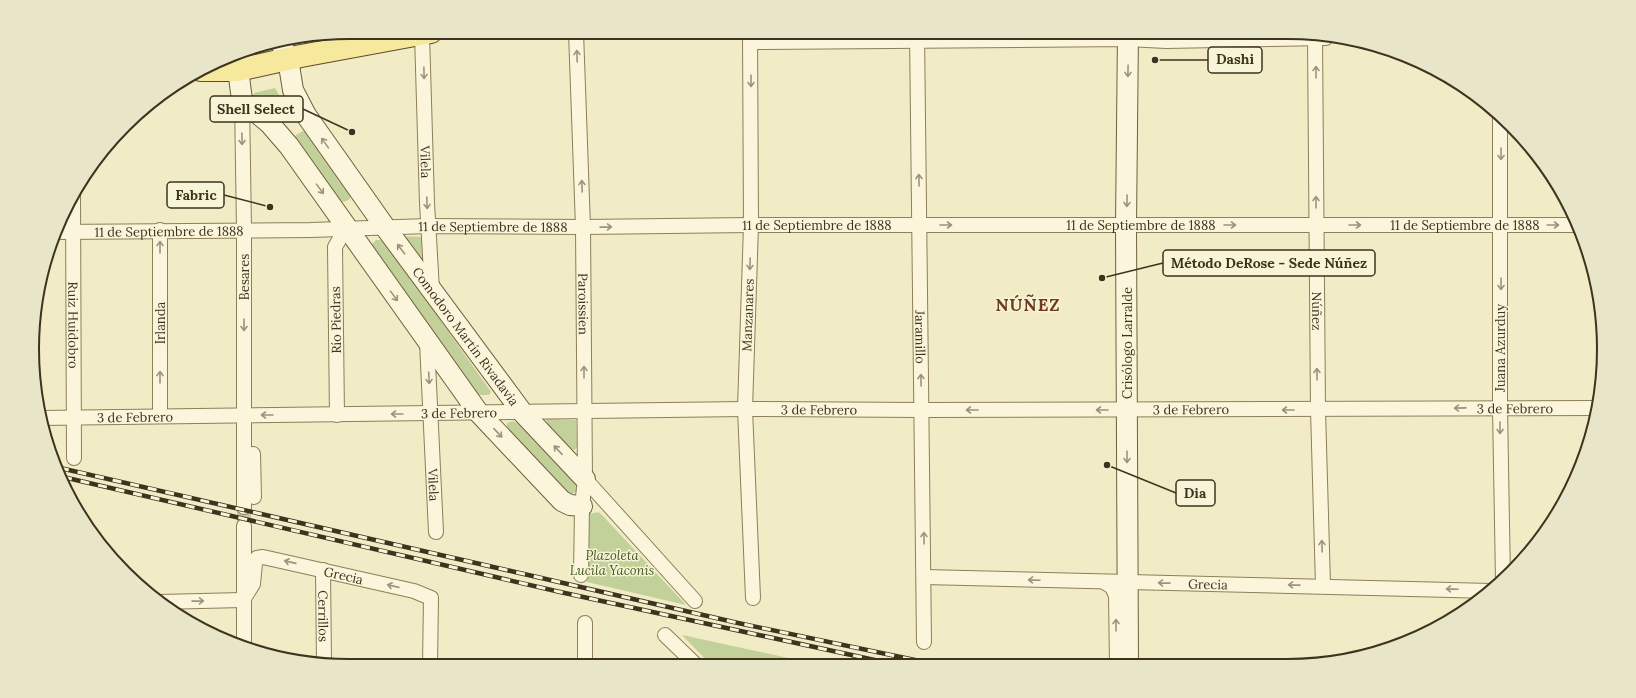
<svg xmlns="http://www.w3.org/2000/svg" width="1636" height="698" font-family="Lora,serif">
  <rect width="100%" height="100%" fill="#f1ebc6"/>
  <g fill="#c1d199">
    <path d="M275,88l17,29 -7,6 -31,-26v-4z"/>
    <path d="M303,131l3,2 44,62v4l-6,3 -4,-1 -45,-63 1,-3z"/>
    <path d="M400,236l22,1 2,30z"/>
    <path d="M376,240h5l6,5 102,144 2,3 -2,3h-10l-106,-144 -1,-7z"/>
    <path d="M546,419l30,1 1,26 -2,4c-10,-2 -28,-21 -29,-31z"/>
    <path d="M513,421l7,4 55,59 2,7 -8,5 -62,-63v-10z"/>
    <path d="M598,512l4,3 84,90 -99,-23 2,-68z"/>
    <path d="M682,635l139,30h-110z"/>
  </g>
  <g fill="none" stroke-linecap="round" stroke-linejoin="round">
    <path stroke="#cdc6a5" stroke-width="14" stroke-dasharray="14 7" stroke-linecap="butt" d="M244,526v-19"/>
    <g stroke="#8e7e5a" stroke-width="16">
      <g id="street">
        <path id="s1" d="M576,32l7,195 2,252 -3,27 -1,69"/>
        <path d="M750,32l1,193 -6,184 8,189"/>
        <path id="s2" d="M917,32l7,610"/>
        <path id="s3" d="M422,34l5,169 5,87"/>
        <path id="s4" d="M1315,37l3,373 5,175"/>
        <path d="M751,42l377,-3 38,2 160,-3"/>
        <path d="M242,100l2,130v277"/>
        <path d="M1500,115v293l3,172"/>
        <path id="s5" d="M73,193l1,265"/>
        <path id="s6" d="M56,232l255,-2 117,-4 155,1 168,-2h826"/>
        <path id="s7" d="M427,342l9,190"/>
        <path d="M337,415l-2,-168 11,-19"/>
        <path d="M160,416v-186"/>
        <path id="s8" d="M41,418l704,-9 177,1 675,-2"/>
        <path d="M253,454l1,43"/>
        <path d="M585,479l110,122"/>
        <path id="s9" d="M323,570l1,92"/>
        <path id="s10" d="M924,577l567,14"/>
        <path d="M1104,582l8,5 4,9 1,68"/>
        <path id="s11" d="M243,600l10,-16 2,-21 2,-5 6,-1 151,34 17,7 -1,68"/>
        <path d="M159,602l84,-2"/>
        <path d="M585,623v42"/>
        <path d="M665,635l31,30"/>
        <path d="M244,647v-121"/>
      </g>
    </g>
    <g stroke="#705f3d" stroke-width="22">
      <g id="secondary">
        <path id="s12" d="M281,43l7,16 5,31 13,25 79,112 137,185 63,67"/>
        <path d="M236,54l6,46 28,24 19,22 189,266 84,89 8,4 12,1"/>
        <path d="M1128,664l-2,-439 2,-193"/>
      </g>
    </g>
    <g stroke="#5c4b2e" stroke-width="24">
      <path id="primary" d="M201,70h37l63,-14 130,-24"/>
    </g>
    <use href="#street" stroke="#fbf6db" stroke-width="14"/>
    <use href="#secondary" stroke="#fbf6db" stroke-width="20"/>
    <use href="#primary" stroke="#f6e89d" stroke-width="22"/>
    <g stroke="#3e331f" stroke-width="4.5">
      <g id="rail">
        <path d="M60,468l678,155 196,41"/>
        <path d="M63,477l497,115 333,72"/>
      </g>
    </g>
    <use href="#rail" stroke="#f8f4d7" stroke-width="3" stroke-dasharray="9" stroke-linecap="butt"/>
  </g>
  <defs><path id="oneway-shaft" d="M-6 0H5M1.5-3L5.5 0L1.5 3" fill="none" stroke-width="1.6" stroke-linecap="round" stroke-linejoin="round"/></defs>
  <g stroke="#9c947d">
    <use href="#oneway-shaft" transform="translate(577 56) rotate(-92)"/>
    <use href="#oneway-shaft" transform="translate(1128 71) rotate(91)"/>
    <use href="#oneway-shaft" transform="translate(1316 72) rotate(-90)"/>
    <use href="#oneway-shaft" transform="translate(424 73) rotate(89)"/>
    <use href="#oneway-shaft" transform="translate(751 81) rotate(90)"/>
    <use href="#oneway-shaft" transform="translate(242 139) rotate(89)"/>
    <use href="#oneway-shaft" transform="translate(325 143) rotate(-125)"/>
    <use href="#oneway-shaft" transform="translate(1501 154) rotate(90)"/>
    <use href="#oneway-shaft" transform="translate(919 180) rotate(-91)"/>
    <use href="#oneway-shaft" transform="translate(582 186) rotate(-92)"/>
    <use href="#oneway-shaft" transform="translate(320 189) rotate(54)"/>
    <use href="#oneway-shaft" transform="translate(1127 201) rotate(91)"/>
    <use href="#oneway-shaft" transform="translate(1316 202) rotate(-90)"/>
    <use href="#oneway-shaft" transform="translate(427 203) rotate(88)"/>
    <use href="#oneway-shaft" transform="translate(946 225)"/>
    <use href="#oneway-shaft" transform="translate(1230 225)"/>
    <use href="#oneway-shaft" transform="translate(1355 225)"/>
    <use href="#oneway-shaft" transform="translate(1553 225)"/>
    <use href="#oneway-shaft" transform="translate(606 227) rotate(-1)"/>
    <use href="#oneway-shaft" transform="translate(160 247) rotate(-90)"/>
    <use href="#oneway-shaft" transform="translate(401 249) rotate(-127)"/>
    <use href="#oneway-shaft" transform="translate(750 264) rotate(92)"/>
    <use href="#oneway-shaft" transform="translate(1501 284) rotate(90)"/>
    <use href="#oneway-shaft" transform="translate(394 296) rotate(54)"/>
    <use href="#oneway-shaft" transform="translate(244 325) rotate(90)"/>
    <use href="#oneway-shaft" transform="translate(584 372) rotate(-90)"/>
    <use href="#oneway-shaft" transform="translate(1317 374) rotate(-91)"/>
    <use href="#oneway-shaft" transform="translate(160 377) rotate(-90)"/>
    <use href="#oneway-shaft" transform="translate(429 378) rotate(87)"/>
    <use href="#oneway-shaft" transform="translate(921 380) rotate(-91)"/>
    <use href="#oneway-shaft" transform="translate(1460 408) rotate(179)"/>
    <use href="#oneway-shaft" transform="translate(972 410) rotate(180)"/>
    <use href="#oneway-shaft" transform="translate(1102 410) rotate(180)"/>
    <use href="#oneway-shaft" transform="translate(1288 410) rotate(180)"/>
    <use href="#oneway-shaft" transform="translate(397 414) rotate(180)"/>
    <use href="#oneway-shaft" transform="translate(267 415) rotate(-180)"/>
    <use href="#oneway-shaft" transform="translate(1500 428) rotate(89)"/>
    <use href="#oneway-shaft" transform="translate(498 433) rotate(47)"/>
    <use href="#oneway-shaft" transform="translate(558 450) rotate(-133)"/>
    <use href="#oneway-shaft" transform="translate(1127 457) rotate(90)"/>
    <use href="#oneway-shaft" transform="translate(924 538) rotate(-91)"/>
    <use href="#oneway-shaft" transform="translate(1322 546) rotate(-92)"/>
    <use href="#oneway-shaft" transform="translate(290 562) rotate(-167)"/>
    <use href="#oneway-shaft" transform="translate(1034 580) rotate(-178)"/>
    <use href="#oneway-shaft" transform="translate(1164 583) rotate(-179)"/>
    <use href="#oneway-shaft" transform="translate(1294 585) rotate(-179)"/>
    <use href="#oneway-shaft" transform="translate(393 586) rotate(-167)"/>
    <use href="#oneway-shaft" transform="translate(1452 589) rotate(-178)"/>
    <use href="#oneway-shaft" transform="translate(198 601) rotate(-1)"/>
    <use href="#oneway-shaft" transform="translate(1116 625) rotate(-90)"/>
  </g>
  <g text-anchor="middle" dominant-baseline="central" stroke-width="3" stroke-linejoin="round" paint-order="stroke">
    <g font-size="13" fill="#3e331f" stroke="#f8f4d7">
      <text stroke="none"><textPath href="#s3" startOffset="128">Vilela</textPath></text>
      <text stroke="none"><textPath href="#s6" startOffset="761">11 de Septiembre de 1888</textPath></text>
      <text stroke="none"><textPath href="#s6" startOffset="1085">11 de Septiembre de 1888</textPath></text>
      <text stroke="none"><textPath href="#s6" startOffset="1409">11 de Septiembre de 1888</textPath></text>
      <text stroke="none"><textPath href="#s6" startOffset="437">11 de Septiembre de 1888</textPath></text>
      <text stroke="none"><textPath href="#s6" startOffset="113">11 de Septiembre de 1888</textPath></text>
      <text transform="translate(244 277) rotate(-90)">Besares</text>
      <text stroke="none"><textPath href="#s1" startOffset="272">Paroissien</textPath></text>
      <text stroke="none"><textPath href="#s4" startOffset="274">Núñez</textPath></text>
      <text transform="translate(748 315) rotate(-88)">Manzanares</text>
      <text transform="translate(336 320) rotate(-91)">Río Piedras</text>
      <text transform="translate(160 323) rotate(-90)">Irlanda</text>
      <text stroke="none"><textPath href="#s5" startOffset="132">Ruiz Huidobro</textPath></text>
      <text stroke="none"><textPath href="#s12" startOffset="350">Comodoro Martín Rivadavia</textPath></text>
      <text stroke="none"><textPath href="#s2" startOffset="305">Jaramillo</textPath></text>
      <text transform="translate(1127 343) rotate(-90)">Crisólogo Larralde</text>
      <text transform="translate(1500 348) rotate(-90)">Juana Azurduy</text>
      <text stroke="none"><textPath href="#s8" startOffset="1474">3 de Febrero</textPath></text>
      <text stroke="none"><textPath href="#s8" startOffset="778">3 de Febrero</textPath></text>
      <text stroke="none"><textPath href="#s8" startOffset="1150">3 de Febrero</textPath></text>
      <text stroke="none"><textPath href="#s8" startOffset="418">3 de Febrero</textPath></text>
      <text stroke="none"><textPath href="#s8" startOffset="94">3 de Febrero</textPath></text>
      <text stroke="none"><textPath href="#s7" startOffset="143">Vilela</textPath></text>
      <text stroke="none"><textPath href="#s11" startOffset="134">Grecia</textPath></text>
      <text stroke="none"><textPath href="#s10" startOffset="284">Grecia</textPath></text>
      <text stroke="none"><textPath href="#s9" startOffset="46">Cerrillos</textPath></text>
    </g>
    <g font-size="13" font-style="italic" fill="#455b24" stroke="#f8f4d7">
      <text x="612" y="555">Plazoleta<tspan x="612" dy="15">Lucila Yaconis</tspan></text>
    </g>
    <g font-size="17" font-weight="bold" letter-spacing="1" fill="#6d3a1b" stroke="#f8f4d7">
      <text x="1028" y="305">NÚÑEZ</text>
    </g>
  </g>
  <path d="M0 0H1636V698H0ZM349 39H1287A310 310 0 0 1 1597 349V349A310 310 0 0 1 1287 659H349A310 310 0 0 1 39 349V349A310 310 0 0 1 349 39Z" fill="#e9e5c8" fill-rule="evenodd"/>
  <path fill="none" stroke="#3e331f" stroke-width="2" d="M349 39H1287A310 310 0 0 1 1597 349V349A310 310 0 0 1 1287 659H349A310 310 0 0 1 39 349V349A310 310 0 0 1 349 39Z"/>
  <path fill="none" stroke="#3e331f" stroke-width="1.5" d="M1155 60L1208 60M352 132L303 109M270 207L224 195M1102 278L1163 263M1107 465L1176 493"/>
  <g fill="#3e331f" stroke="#f8f4d7" stroke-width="1.5">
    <circle cx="1155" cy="60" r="4"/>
    <circle cx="352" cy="132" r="4"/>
    <circle cx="270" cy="207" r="4"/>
    <circle cx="1102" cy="278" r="4"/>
    <circle cx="1107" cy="465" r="4"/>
  </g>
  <g fill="#f8f4d7" stroke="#3e331f" stroke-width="1.5">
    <rect x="1208" y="47" width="54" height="26" rx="4"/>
    <rect x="210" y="96" width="93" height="26" rx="4"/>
    <rect x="167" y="182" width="57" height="26" rx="4"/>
    <rect x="1163" y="250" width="212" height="26" rx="4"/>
    <rect x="1176" y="480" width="39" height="26" rx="4"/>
  </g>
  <g font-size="14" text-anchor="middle" font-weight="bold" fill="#3e331f">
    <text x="1235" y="64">Dashi</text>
    <text x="256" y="114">Shell Select</text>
    <text x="196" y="200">Fabric</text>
    <text x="1269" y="268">Método DeRose - Sede Núñez</text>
    <text x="1195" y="498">Dia</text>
  </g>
</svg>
